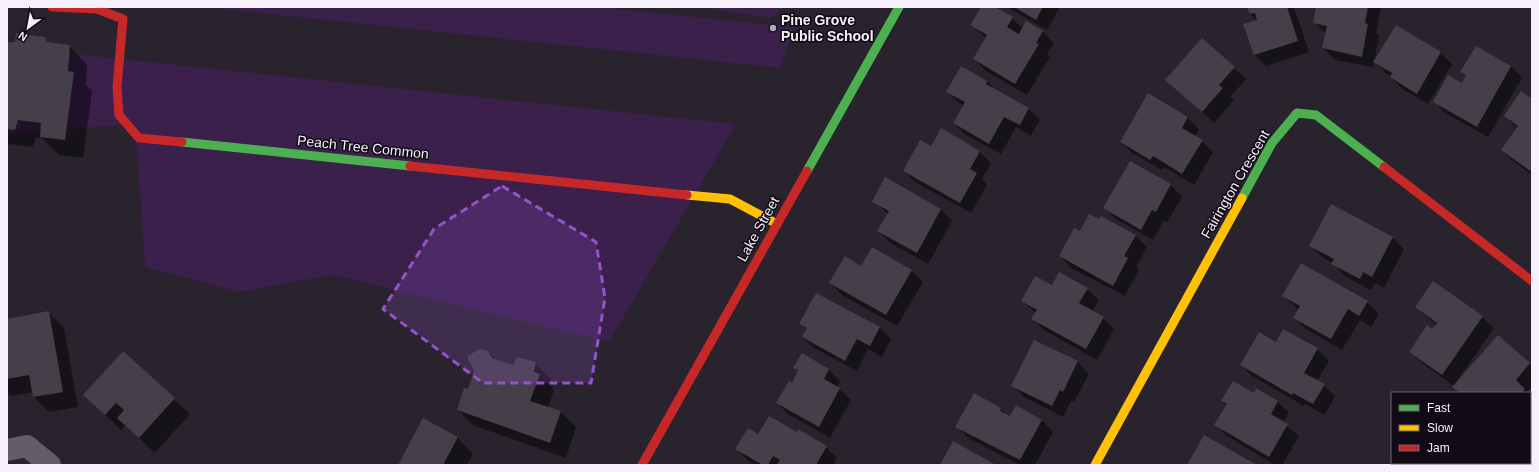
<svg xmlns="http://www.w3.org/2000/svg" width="1539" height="472" font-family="Arial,sans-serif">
  <rect width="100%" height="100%" fill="#29232e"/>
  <g fill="#3a204b">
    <path d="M204,7h393l197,20 -14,41z"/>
    <path d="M697,7h87l-14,11z"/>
    <path d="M7,47l729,77 -127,218 -277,-67 -93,17 -94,-25 -10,-143 -128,10z"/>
  </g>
  <g fill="#0007">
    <path d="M982,7h11l19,11 11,11 4,-7 16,10 11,11 -7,11 3,3 -23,38 -41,-24 -12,-12 12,-21 -15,-13z"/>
    <path d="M1007,7h53l-13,23z"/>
    <path d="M1248,7h46l15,45 -43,14 -12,-12 3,-33 -7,-7z"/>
    <path d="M1317,7h64l-5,26 3,3 -6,31 -38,-7 -12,-12 3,-14 -12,-12z"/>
    <path d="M1396,26l45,27 11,11 -24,40 -26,-15 -11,-12 -5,-4 -11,-11z"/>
    <path d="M44,38l6,6 19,2 18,19 -1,20 6,6 -9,67 -24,-3 -17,-17 -6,-1 -3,10 -25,-3 -1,5v-106h9z"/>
    <path d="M1202,39l44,40 -16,18 4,3 -20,23 -47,-43z"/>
    <path d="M1511,66l11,12 -34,59 -43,-24 -11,-12 28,-17 4,-7 -4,-5z"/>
    <path d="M987,81l8,9 34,19 11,11 -9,16 -15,-9 -15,27 -35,-19 -12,-12 10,-17 -5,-3 -11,-11z"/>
    <path d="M1149,95l39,23 11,11 -4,7 7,5 11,11 -19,33 -30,-18 -2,3 -30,-17 -11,-11z"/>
    <path d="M1532,100v75l-19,-14 -11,-11 15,-22 -12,-12z"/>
    <path d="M941,129l39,23 11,11 -9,16 5,6 -16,28 -56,-31 -11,-11 27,-24z"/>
    <path d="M1131,162l40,23 11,12 -15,25 -3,-2 -11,20 -37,-21 -11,-12z"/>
    <path d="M886,179l55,30 11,12 -24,43 -38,-21 -11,-12 9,-17 -14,-13z"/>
    <path d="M1332,206l61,32 11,11 -20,39 -9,-5 -4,7 -27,-14 -11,-13 -11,-6 -12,-11z"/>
    <path d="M1081,233l55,3 11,11 -11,20 3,3 -14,26 -54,-28 -11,-12z"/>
    <path d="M1302,264l65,38 12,12 -8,13 -11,-7 -18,30 -36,-21 -12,-11 5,-8 -16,-14z"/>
    <path d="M911,270l12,12 -26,44 -55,-31 -12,-12z"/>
    <path d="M1052,286l35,3 12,11 -7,12 11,6 11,11 -17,31 -53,-30 -11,-11 3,-6 -14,-12z"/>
    <path d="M816,294l64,34 11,11 -9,18 -14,-8 -11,22 -43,-23 -11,-11 4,-7 -6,-6z"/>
    <path d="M1416,307l66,10 12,11 -37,53 1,1 40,-46 34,30v20l-5,6 1,1h-68l-6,-7 -32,-23 -12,-11 23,-21 4,-6 -9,-7z"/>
    <path d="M48,312l16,16 14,79 -29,5 -15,-15 -1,-5 -22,4 -4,-4v-72z"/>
    <path d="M1035,341l43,21 11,12 -15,28 -3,-1 -8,16 -39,-20 -11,-11z"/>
    <path d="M1276,343l41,6 12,12 -12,20 7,4 11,11 -10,19 -20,-11 -1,2 -52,-30 -11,-11z"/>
    <path d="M488,351l8,9 18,6 21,-3 16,16 -1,6 4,5 -6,18 13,4 15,15 -10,31 -93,-33 -15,-15z"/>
    <path d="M123,353l67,61 -35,39 -30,-28 -4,5 -37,-35z"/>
    <path d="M802,355l27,15 11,11 -3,6 14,13 -21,38 -42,-24 -11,-11 15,-19 7,-12 -4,-4z"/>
    <path d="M1257,390l21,12 11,11 -6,10 16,13 -17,29h-7l-48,-29 -11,-11 11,-19 -5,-5 32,-6z"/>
    <path d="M1530,395l2,2v8l-2,3z"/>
    <path d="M1000,409l11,8 31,3 11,12 -18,33h-15l-52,-27 -11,-12z"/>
    <path d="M423,420l35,18 15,16 -6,11h-68z"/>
    <path d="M798,433l28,14 11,11 -4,7h-77l-8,-4 -11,-12 22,-14z"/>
  </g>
  <g fill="#443f48">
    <path d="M981,7h14l18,10 -6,10 12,7 7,-13 17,10 -7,12 3,1 -24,40 -42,-25 14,-24 -17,-10z"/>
    <path d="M1014,7h29l-7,13z"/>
    <path d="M1247,7h40l11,34 -44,14 -11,-31 14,-4 -2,-7 -5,1z"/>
    <path d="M1316,7h52l-3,16 3,1 -6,33 -40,-9 5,-22 -14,-3z"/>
    <path d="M1396,25l45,27 -24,42 -27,-17 2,-4 -19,-11z"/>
    <path d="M16,33l29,4 2,5 23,3 -2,26 6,1 -9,68 -25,-3 1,-14 -23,-3 -3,10 -8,-1v-87h8z"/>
    <path d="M1202,38l33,29 -16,18 4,3 -21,24 -37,-32z"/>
    <path d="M1476,46l35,20 -34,61 -44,-25 15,-27 14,8 4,-8 -6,-3z"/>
    <path d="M961,66l26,15 -1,3 43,24 -9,17 -16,-8 -15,27 -36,-21 12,-21 -19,-10z"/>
    <path d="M1521,91l11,8v70l-2,2 -29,-21 17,-24 -14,-10z"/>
    <path d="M1148,93l40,24 -6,11 21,12 -21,34 -29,-18 -3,4 -30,-18z"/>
    <path d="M941,128l39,23 -10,18 7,4 -17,30 -57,-32 17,-31 11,6z"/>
    <path d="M1130,161l41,23 -15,28 -4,-2 -11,20 -38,-22z"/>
    <path d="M885,177l56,32 -24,44 -40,-22 12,-20 -17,-9z"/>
    <path d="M1331,204l62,33 -21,40 -9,-5 -3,7 -29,-15 3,-5 -25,-13z"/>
    <path d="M1089,214l10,5 2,-3 35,19 -12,21 4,2 -15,28 -54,-30 15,-28 6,3z"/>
    <path d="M872,247l40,23 -26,45 -57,-32 16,-27 16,10z"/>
    <path d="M1301,263l67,38 -9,15 -11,-7 -17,30 -38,-21 7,-12 -18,-10z"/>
    <path d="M1059,272l29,16 -9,15 25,14 -18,32 -55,-30 6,-9 -16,-9 14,-25 17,9z"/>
    <path d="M1433,281l50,35 -41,59 -33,-23 18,-27 5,4 5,-6 -22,-16z"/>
    <path d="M816,293l64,34 -10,19 -13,-7 -12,22 -43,-24 5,-9 -8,-4z"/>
    <path d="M49,311l14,81 -30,5 -4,-22 -22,4v-60z"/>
    <path d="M1283,329l35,19 -14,25 21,11 -12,20 -20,-11 -1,2 -52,-30 19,-33 17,10z"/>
    <path d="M1498,335l32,28 -14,17 9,9 -3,4h-62l-8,-6z"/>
    <path d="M1034,340l44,21 -15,31 -3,-2 -8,16 -41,-20z"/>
    <path d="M480,349l8,2 4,7 21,7 4,-8 19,5 -2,10 6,2 -10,27 31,10 -11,32 -93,-33 7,-22 4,1 6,-18 -7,-15z"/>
    <path d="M123,351l52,47 -36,40 -22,-20 7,-8 -8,-7 -11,12 -22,-20z"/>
    <path d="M802,353l27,16 -5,10 16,9 -21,39 -43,-24 13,-22 3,2 6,-13 -5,-2z"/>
    <path d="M1233,381l21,12 2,-5 22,13 -7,13 17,10 -19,33 -55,-32 13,-21 -6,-3z"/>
    <path d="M974,393l27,15 -1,3 10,5 6,-11 26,15 -22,40 -65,-33z"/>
    <path d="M769,416l28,16 1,-3 29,17 -11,19h-38l-1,-1 3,-4 -7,-4 -5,9h-5l-28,-16 13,-21 10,6z"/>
    <path d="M423,418l35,19 -15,28h-45z"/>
    <path d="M1532,421v44h-3l-2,-2h3v-39z"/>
    <path d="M1204,435l53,30h-70z"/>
    <path d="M953,441l43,24h-56z"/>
  </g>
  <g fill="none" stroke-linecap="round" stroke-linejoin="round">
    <path stroke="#635d68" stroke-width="22" d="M7,450l20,-4 23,19"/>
    <g stroke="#4caf50" stroke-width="9">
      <path d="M182,142l228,24"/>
      <path d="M807,171l92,-164"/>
      <path d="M1242,198l30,-55 25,-30 19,2 68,52"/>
    </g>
    <g stroke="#ffc107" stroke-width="9">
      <path d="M687,195l43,4 47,25"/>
      <path d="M1095,465l147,-267"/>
    </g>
    <g stroke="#c62828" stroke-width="9">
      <path d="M52,7l45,2 26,10 -6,68 2,28 20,23 43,4"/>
      <path d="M410,166l277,29"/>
      <path d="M1384,167l148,114"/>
      <path d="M642,465l165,-294"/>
    </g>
  </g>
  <path fill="#9453cb" fill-opacity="0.2" stroke="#9453cb" stroke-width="3" stroke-dasharray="8 5" stroke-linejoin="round" d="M502,186l94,56 9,56 -14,85h-108l-100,-74 51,-80z"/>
  <circle fill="#aea8b4" stroke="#100b14" stroke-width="1.5" cx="773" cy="28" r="4"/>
  <g text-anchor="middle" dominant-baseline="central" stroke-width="3" stroke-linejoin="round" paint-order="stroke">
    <g font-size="14" font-weight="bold" fill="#f6effc" stroke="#100b14" text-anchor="start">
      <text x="781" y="20">Pine Grove<tspan x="781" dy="16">Public School</tspan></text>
    </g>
    <g font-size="14" fill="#f6effc" stroke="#100b14">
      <text transform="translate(363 147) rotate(6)">Peach Tree Common</text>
      <text transform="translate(1235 184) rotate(-60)">Fairington Crescent</text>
      <text transform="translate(758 229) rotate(-61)">Lake Street</text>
    </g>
  </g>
  <rect width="1539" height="472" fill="none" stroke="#f6effc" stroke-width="16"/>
  <rect x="1391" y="392" width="140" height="72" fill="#100b14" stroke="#6c6671"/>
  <rect x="1399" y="405" width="20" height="6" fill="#4caf50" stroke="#6c6671"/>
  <text x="1427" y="412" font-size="12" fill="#f6effc">Fast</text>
  <rect x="1399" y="425" width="20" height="6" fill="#ffc107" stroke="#6c6671"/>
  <text x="1427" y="432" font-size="12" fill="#f6effc">Slow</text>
  <rect x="1399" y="445" width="20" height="6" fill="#c62828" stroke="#6c6671"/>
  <text x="1427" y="452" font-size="12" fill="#f6effc">Jam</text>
  <g transform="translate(28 28) rotate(212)" stroke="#100b14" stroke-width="3" paint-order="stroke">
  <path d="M0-3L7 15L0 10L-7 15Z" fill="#f6effc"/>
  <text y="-6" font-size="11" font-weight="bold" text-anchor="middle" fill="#f6effc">N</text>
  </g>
</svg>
